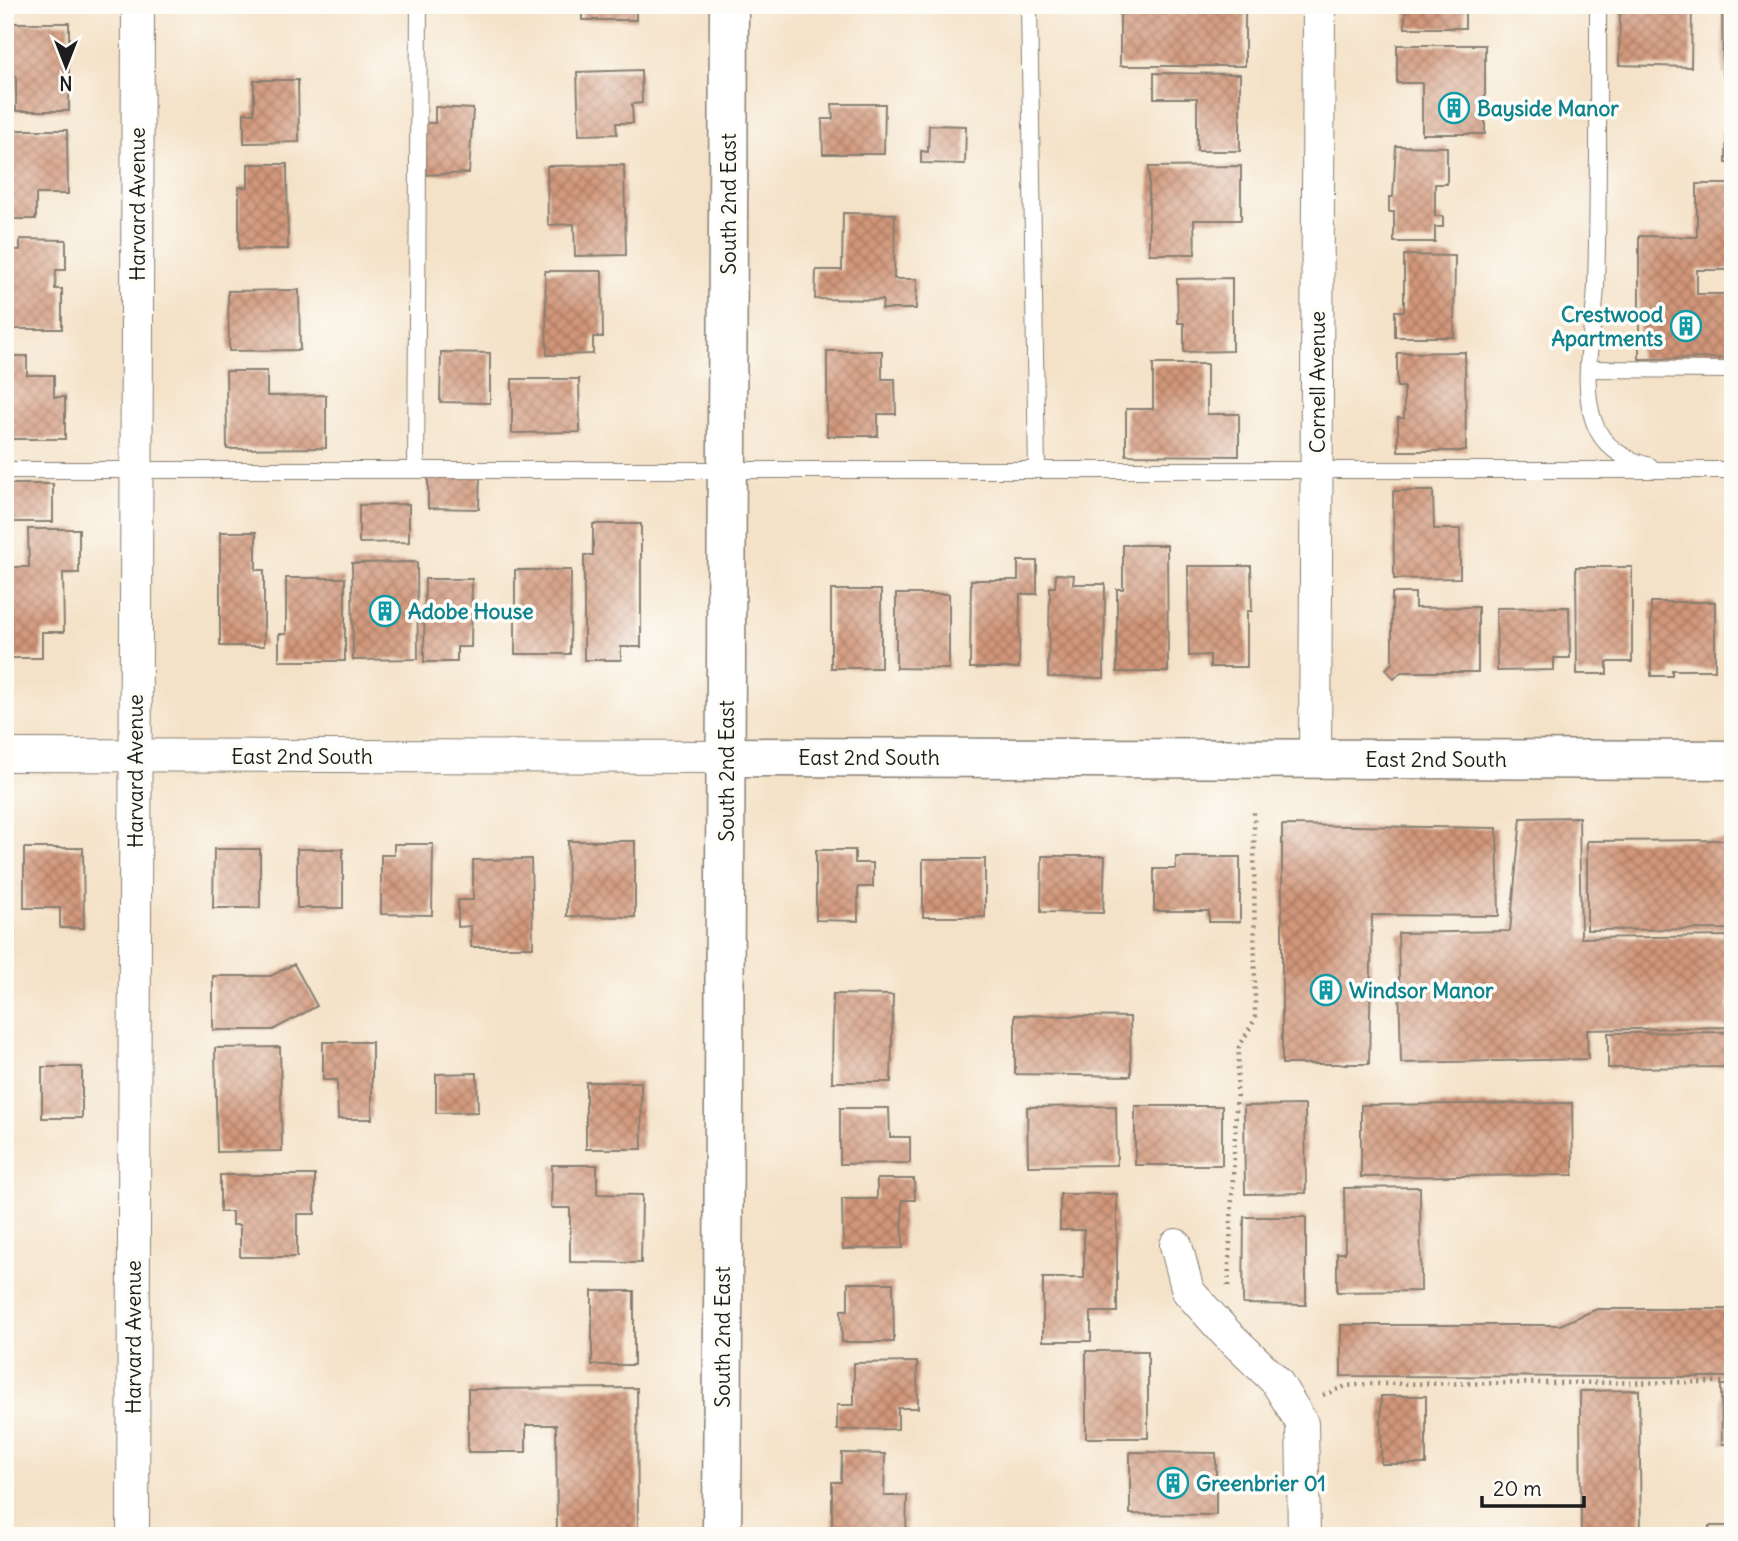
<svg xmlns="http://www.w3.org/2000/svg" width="1738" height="1541" font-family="Delius,sans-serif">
  <defs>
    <pattern id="building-cross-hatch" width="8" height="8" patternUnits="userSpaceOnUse" patternTransform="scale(1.75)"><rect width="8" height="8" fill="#d2977a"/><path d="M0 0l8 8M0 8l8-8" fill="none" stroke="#aa7a63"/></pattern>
  </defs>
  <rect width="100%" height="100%" fill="#fdfcf7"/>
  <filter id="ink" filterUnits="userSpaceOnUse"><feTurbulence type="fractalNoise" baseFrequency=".0143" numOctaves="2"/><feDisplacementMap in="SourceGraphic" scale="14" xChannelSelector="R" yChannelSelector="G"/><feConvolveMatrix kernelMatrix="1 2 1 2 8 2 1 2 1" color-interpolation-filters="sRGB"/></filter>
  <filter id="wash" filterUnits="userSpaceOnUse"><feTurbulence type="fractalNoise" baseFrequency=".00686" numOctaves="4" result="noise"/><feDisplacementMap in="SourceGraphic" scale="28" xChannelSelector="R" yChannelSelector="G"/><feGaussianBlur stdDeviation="1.57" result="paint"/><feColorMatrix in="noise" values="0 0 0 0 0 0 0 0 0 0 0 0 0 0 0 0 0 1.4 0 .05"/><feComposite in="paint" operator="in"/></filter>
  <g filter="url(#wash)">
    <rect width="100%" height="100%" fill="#f4e2c8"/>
    <g id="blocks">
      <g fill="url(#building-cross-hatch)">
        <rect x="582" y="5" width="54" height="15"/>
        <rect x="1120" y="5" width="125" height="61"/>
        <rect x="1405" y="5" width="60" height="23"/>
        <path d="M1620,5h72l-1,62 -72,-2z"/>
        <path d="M1722,9h11v66h-10z"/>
        <path d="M5,23h64v88h-53v-35h-11z"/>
        <path d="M1397,45h88v89h-63v-51h-25z"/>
        <path d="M641,70l1,33 -10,1 1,19h-17l1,11 -38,1 -2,-63z"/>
        <path d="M1154,73l86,1v77h-43v-53h-43z"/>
        <path d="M254,80h44l1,62 -55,1v-30h10z"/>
        <path d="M832,104h53l-1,50h-61l-1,-35h11z"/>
        <path d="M435,107l38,2 -4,64 -47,2v-52h13z"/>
        <path d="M1727,112h6v51h-7z"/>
        <path d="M929,125l37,1 -1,38 -44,-1v-12l7,1z"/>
        <path d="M6,130h61l1,64h-32v25h-31z"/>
        <path d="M1396,146l51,1v37h-12v32h8v11h-8v15h-41v-30h-5v-15h4z"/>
        <path d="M248,164h39l1,85h-49v-62h9z"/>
        <path d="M624,165l2,90 -51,1 -1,-32 -26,1 -1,-59z"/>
        <path d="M1241,166v54h-47l1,34h-46v-87z"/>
        <path d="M1697,184h36v86h-36v24h36v64l-94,1v-123l58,1z"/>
        <path d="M843,213l52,1 -1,65h23l-1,30h-34l1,-9 -68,-1 1,-29h26z"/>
        <path d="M20,239l46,1v30h-10l-1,19h7v40h-57v-79h15z"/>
        <path d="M1404,255l51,1 -1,81h-59v-26h9z"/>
        <path d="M545,271h57l1,66h-10v17l-46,1z"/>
        <path d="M1232,278v73l-48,1v-29h-6l-1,-44z"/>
        <path d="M299,290l1,60 -71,1 -1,-60z"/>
        <path d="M827,351h55v28h13l1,35h-18v22h-51z"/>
        <path d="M441,352l49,1v50l-50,-1z"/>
        <path d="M1465,352l1,99h-68v-33h6v-31h-7v-34z"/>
        <path d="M5,356h22v19h27v22h11v42h-58z"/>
        <path d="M1153,364h54v50h32v42l-113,-1v-46h27z"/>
        <path d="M226,371h41v25l59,-1v53l-99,1z"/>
        <path d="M512,379h67l1,53 -68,1z"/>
        <path d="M428,474l52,1 -1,34 -51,-1z"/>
        <rect x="5" y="484" width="48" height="38"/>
        <path d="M1393,491h40l1,38h26v49l-66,1z"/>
        <path d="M409,504v38l-50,1v-38z"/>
        <path d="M593,524h48v123h-20v13h-37v-105h9z"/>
        <path d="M28,529h51v44h-16l1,59h-22v26h-37v-91h24z"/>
        <path d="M220,532h36v38h8v76h-44z"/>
        <path d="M1123,545h44l1,127h-51v-83h6z"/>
        <path d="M1018,561h19v33h-17l-1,74h-49l1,-88h47z"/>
        <path d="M417,562l1,97 -65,1 -1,-97z"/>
        <path d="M1188,566h63l1,45h-5v56h-37v-12l-21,1z"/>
        <path d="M1576,567h56v95h-25v12h-30z"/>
        <path d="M515,570h56l-1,84h-55z"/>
        <path d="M1056,574l18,1 -1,9h32l-1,94 -56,-1 2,-90h5z"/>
        <path d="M286,578h59v83h-66v-27h7z"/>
        <path d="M425,579h47l-1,68h-14v15h-33z"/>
        <rect x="831" y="590" width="50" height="78"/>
        <path d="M1392,593h23v15l63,-1v65h-77l-7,7 -8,-10 6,-6z"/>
        <path d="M896,594h53v75l-53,-1z"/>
        <path d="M1651,602h64v68h-43v6h-21z"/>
        <path d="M1569,607l1,51h-16v12l-57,1 -1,-63z"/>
        <path d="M1579,817l2,121 146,-2 2,91 -142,3 1,29 -187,4 -3,-130 112,-2 11,-113z"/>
        <path d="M1282,825l215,3 2,88 -127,-1 -3,149h-87z"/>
        <path d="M1733,840v89l-146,1v-89z"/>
        <path d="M568,841h67v76l-68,-1z"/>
        <path d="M394,844h39l-1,71 -51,-1v-59h13z"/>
        <path d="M24,848h59l1,80h-24v-20h-36z"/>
        <path d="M214,849h46v59h-47z"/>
        <rect x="297" y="849" width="46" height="59"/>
        <path d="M816,850h39v13h18v24h-15v34l-42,-1z"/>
        <path d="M1042,856h63l-2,57 -62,-1z"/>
        <path d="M1176,857h64v65h-31v-11h-55v-42h22z"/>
        <path d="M531,859l2,88h-62v-21l-13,1v-27h15v-40z"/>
        <rect x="923" y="859" width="62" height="58"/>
        <path d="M5,916h4l1,35h-5z"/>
        <path d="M294,964l23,42 -44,24h-60v-54h58z"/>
        <path d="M833,994l60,1 -2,87h-59z"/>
        <path d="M1015,1015l115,2 1,59 -116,-2z"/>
        <path d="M1733,1032v35l-125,1v-35z"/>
        <path d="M323,1042h49v77h-34l-1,-39h-14z"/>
        <path d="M280,1047l2,104 -65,1 -2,-104z"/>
        <rect x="42" y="1067" width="40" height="51"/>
        <path d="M477,1073l1,39 -42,1v-39z"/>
        <path d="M586,1082h55l1,67h-56z"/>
        <path d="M1572,1103l1,72 -212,2v-72z"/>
        <path d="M1305,1105l1,88 -61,1 -1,-88z"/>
        <path d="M1116,1106l1,59 -89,1 -1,-59z"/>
        <rect x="1135" y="1106" width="87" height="59"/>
        <path d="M840,1108h49l1,29h20v26l-70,1z"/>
        <path d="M552,1165h45v29l45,1 -1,68 -71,-1v-54h-19z"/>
        <path d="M220,1175h95v39h-18v43h-57v-32h-8v-13h-12z"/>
        <path d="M877,1179h37l1,21h-13l1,48 -60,1 -1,-50h35z"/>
        <path d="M1420,1187l1,104 -84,1v-39h8l-1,-65z"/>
        <path d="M1060,1194h57v118h-26v29h-48v-63h41v-48h-24z"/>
        <path d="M1244,1217h62v88l-63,-1z"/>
        <path d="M848,1283h45l1,59h-52l-1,-32h7z"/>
        <rect x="592" y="1291" width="42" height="74"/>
        <path d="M1597,1309h136v68l-392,-1v-51h219z"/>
        <rect x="1086" y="1351" width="62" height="87"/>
        <path d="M917,1362l1,46h-20v21l-61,1v-25h17v-42z"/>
        <path d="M1721,1385h12v59h-11z"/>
        <path d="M637,1388l1,148h-81l-1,-111h-30v27h-58v-63z"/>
        <path d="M1639,1390l2,146h-60l-1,-145z"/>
        <rect x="1381" y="1396" width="45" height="68"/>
        <path d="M1130,1452l86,1v62l-86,-1z"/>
        <path d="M842,1453l43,1 -1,42h23l-1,40h-71v-8h-3v-46h9z"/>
        <rect x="1709" y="1526" width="24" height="10"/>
      </g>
    </g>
  </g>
  <g filter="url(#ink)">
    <use href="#blocks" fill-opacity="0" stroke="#887f72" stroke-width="2"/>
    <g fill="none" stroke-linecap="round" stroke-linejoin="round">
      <g stroke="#887f72" stroke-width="18">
        <g id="service">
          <path d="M1029,5l8,465"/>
          <path d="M1598,5c0,93 1,186 -2,279 -1,44 -17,95 -2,138 9,25 31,38 56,44"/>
          <path d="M1589,369l144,1"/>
          <path d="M5,470h1728"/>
          <path d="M416,470l3,-465"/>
        </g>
      </g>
      <g stroke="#887f72" stroke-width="34">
        <g id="minor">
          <path d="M5,755l721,2"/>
          <path d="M1315,759l4,-754"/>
          <path d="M1176,1245l12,46 38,42 50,48 26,42 2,113"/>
          <path d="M133,1536l5,-1531"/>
        </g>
      </g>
      <g stroke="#887f72" stroke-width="41">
        <path id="tertiary" d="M726,757l1007,3"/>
      </g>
      <g stroke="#887f72" stroke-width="41">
        <path id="secondary" d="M722,1536l7,-1531"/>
      </g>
      <g stroke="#887f72" stroke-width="4.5" stroke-dasharray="2 5" stroke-linecap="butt">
        <path d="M1228,1286l11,-239 16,-28 -1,-208"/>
        <path d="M1323,1395l23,-9 23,-2 364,-2"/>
      </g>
      <use href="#service" stroke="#fff" stroke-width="16"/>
      <use href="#minor" stroke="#fff" stroke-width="32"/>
      <use href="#tertiary" stroke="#fff" stroke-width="38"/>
      <use href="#secondary" stroke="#fff" stroke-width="38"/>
    </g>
  </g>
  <defs>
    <g id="building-ring" transform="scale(1.575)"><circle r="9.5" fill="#fdfcf7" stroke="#0f9aa8" stroke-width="1.5"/><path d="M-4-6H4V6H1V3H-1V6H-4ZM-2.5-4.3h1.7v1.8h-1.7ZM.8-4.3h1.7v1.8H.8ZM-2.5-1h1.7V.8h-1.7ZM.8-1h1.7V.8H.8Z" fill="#0f9aa8"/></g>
  </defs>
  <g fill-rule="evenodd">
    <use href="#building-ring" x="1454" y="108"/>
    <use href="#building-ring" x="1686" y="326"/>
    <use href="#building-ring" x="385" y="611"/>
    <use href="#building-ring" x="1326" y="990"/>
    <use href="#building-ring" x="1173" y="1483"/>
  </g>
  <g text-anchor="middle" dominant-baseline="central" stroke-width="7" stroke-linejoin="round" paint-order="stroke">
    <g font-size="21" font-weight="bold" fill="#0d838f" stroke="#fdfcf7" text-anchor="start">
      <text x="1477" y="108">Bayside Manor</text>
      <text x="1663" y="314" text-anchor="end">Crestwood<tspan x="1663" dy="24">Apartments</tspan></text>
      <text x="408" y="611">Adobe House</text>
      <text x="1349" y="990">Windsor Manor</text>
      <text x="1196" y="1483">Greenbrier 01</text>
    </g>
    <g font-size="21" fill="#1c1c1c" stroke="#fdfcf7">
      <text transform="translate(137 204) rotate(-90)">Harvard Avenue</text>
      <text transform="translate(728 204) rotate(-90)">South 2nd East</text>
      <text transform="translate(1317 382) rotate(-90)">Cornell Avenue</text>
      <text x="302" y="756">East 2nd South</text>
      <text x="869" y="757">East 2nd South</text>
      <text x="1436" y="759">East 2nd South</text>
      <text transform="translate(135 771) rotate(-90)">Harvard Avenue</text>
      <text transform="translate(726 771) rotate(-90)">South 2nd East</text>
      <text transform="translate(133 1337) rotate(-90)">Harvard Avenue</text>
      <text transform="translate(722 1337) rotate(-90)">South 2nd East</text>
    </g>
  </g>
  <rect width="1738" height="1541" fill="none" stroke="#fdfcf7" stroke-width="28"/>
  <g transform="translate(66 66) rotate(180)" stroke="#fdfcf7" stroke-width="5" paint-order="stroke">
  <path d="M0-5L12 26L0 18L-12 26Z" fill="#1c1c1c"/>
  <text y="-10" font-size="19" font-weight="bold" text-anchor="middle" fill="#1c1c1c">N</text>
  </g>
  <path d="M1482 1496v10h102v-10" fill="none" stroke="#1c1c1c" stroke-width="3.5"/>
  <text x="1493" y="1496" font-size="21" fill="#1c1c1c" stroke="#fdfcf7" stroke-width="5" paint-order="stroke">20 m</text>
</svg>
